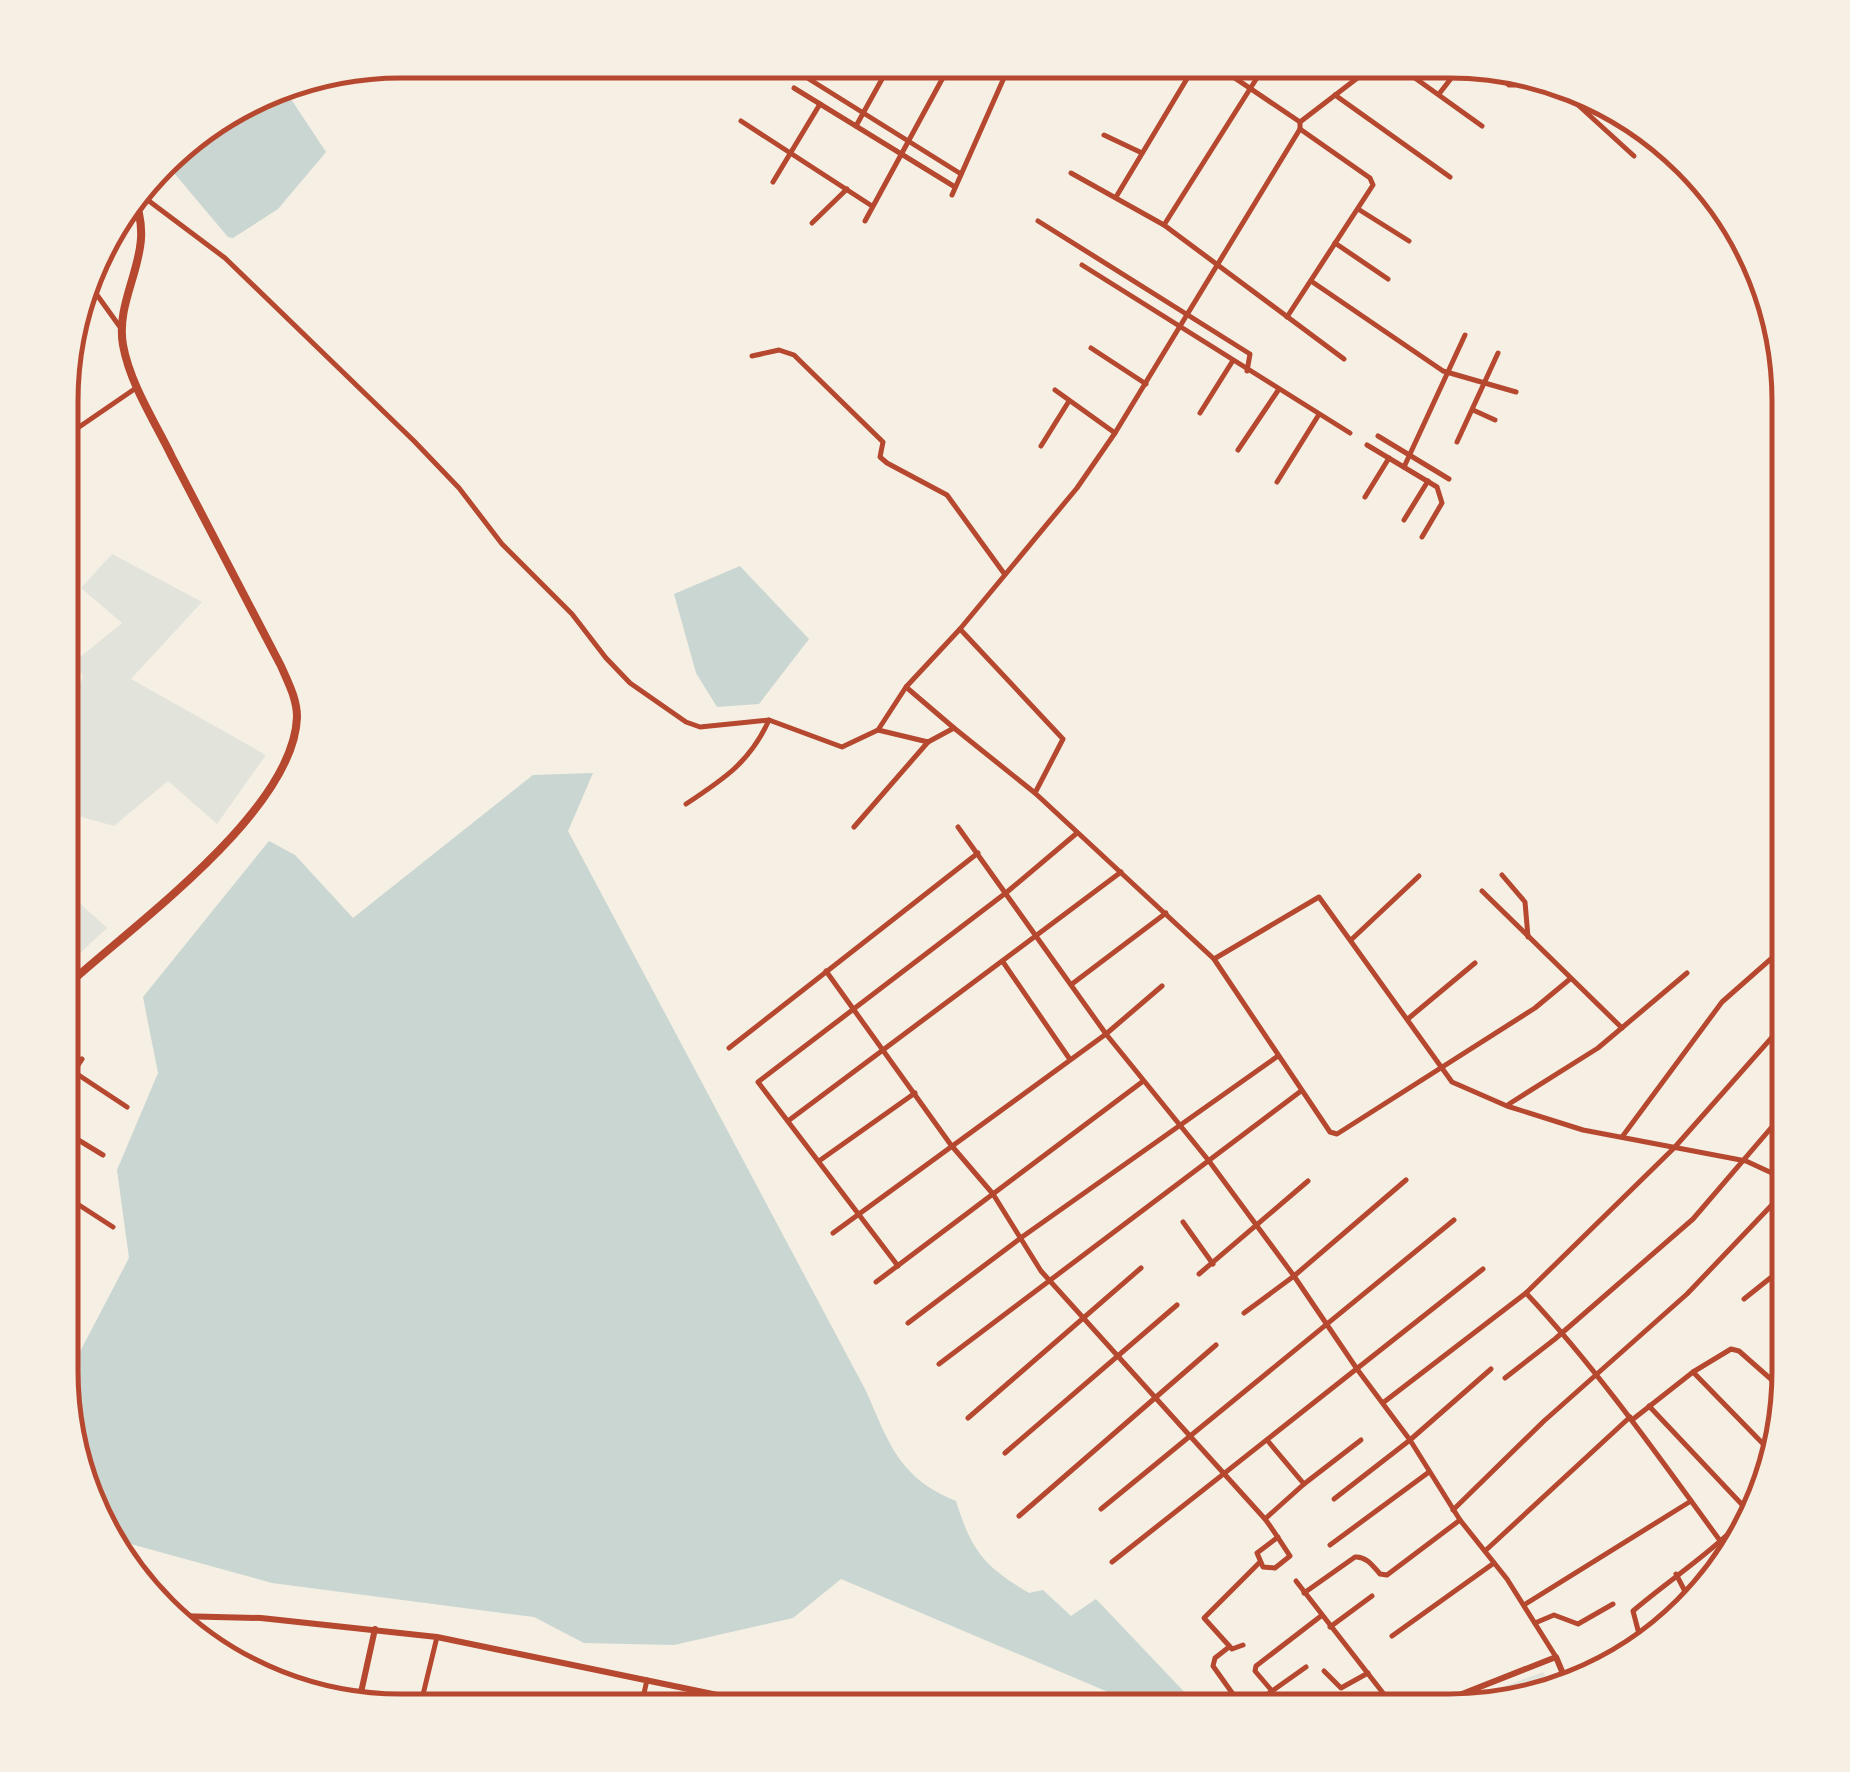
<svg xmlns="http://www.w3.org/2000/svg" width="1850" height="1772" font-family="Signika,sans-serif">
  <rect width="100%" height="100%" fill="#f6efe4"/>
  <g fill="#e2e4dc">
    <path d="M112,554l90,48 -71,77 135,76 -49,69 -49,-43 -54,45 -50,-14v-99l5,1 14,-38 -9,-14 48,-39 -41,-35z"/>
    <path d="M63,888l44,40 -44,41z"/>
    <path d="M1543,1672l13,22 -85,17h-34z"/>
  </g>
  <g fill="#c9d6d2">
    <path d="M281,84l45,68 -48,57 -45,29 -5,-1 -65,-77 14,-16z"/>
    <path d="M740,566l69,73 -50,65 -42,3 -21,-34 -22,-79z"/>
    <path d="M593,773l-25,58 298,560c23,52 33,87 90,110 16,51 28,65 73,92l14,-3 28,26 25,-17 95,100 -9,12h-29l-312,-132 -48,39 -119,27 -90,-2 -50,-26 -262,-34 -163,-45 -31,-57 -17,-93 68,-130 -12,-88 41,-97 -15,-76 126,-156 26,14 58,63 180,-143z"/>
  </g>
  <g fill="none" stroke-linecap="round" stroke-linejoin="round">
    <g stroke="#b5482f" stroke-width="5">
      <path d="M1211,62l89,60"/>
      <path d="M1377,63l-77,59v7l-185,304 -38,55 -117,141 103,110 -28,54 179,166 105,-62 133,185 55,24 76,24 163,31 43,20"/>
      <path d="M1394,63l88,63"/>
      <path d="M1481,63l28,22h5l9,-12"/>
      <path d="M801,74l160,100"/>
      <path d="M1555,84l79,72"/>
      <path d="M794,88l161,99"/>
      <path d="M1439,94l24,-31"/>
      <path d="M1335,95l115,82"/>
      <path d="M741,121l131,85"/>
      <path d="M856,126l36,-65"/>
      <path d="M1104,135l38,18"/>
      <path d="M1071,173l93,52 180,134"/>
      <path d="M773,182l47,-78"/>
      <path d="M137,192l88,66 189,183 45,47 43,56 70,70 34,44 24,25 56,39 14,5 69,-7 73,27 36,-17 50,12 26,-14 81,65"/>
      <path d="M952,195l59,-133"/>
      <path d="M1116,197l81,-135"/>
      <path d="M1358,209l51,32"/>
      <path d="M865,221l87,-160"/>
      <path d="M1038,221l212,133 -3,17"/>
      <path d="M812,223l35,-34"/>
      <path d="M1164,225l103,-163"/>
      <path d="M102,240l38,-28"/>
      <path d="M1335,243l53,36"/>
      <path d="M1082,265l268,168"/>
      <path d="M87,281l33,46"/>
      <path d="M1311,281l132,90 73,21"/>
      <path d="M1287,317l86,-132 -3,-7 -70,-49"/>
      <path d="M66,345l10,-6"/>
      <path d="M1091,348l55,36"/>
      <path d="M752,356l27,-6 15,5 89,87 -3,15 7,6 60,32 56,77"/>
      <path d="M1055,390l60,43"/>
      <path d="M1473,410l22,10"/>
      <path d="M1200,413l32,-51"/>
      <path d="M66,436l70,-48"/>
      <path d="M1378,436l71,43"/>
      <path d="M1457,442l41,-89"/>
      <path d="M1367,445l70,42 5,16 -20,34"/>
      <path d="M1041,446l28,-45"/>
      <path d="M1238,450l41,-61"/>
      <path d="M1404,467l61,-132"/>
      <path d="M1277,482l41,-66"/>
      <path d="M1365,497l24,-39"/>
      <path d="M66,509l8,-7"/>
      <path d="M1404,520l24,-39"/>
      <path d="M65,656l4,-1 3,-17 -7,-5"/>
      <path d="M954,728l-48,-41 54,-58"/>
      <path d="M878,730l28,-43"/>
      <path d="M686,804c38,-25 64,-42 83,-84"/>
      <path d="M854,827l74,-85"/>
      <path d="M958,827l148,207 103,127 85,115 63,93 53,71 50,80 47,59 49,78"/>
      <path d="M1502,875l23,27 3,35"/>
      <path d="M1482,891l140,137"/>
      <path d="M1352,939l67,-63"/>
      <path d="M1214,959l116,173 7,2 198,-126 35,-29"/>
      <path d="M1003,962l66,96"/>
      <path d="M826,971l125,174 42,49 48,77 224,248c9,12 17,25 25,37l-15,12 -12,-1 -6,-14 21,-16"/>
      <path d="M1072,984l94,-71"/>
      <path d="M1409,1018l66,-55"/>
      <path d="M729,1048l249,-195"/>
      <path d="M74,1072l53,35"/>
      <path d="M62,1089l20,-30"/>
      <path d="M1509,1104l89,-56 89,-75"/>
      <path d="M788,1121l333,-249"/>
      <path d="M62,1130l41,25"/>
      <path d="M1622,1137l100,-135 67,-59"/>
      <path d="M819,1161l96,-68"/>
      <path d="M62,1194l51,33"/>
      <path d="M62,1222l13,-19"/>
      <path d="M1183,1222l30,42"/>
      <path d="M833,1233l273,-199 56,-48"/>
      <path d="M898,1266l-140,-184 249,-190 70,-59"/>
      <path d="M1199,1274l109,-93"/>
      <path d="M876,1282l266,-200"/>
      <path d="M1744,1299l45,-36"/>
      <path d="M1244,1313l50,-37 112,-96"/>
      <path d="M908,1323l114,-86 256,-181"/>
      <path d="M939,1364l362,-273"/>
      <path d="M1693,1372l80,82"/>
      <path d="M1505,1378l50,-39 138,-120 96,-112"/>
      <path d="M1384,1402l142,-109"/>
      <path d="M1649,1406l100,106"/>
      <path d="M968,1418l173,-150"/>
      <path d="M1632,1420l61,-48 38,-23 8,2 50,44"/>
      <path d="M1005,1453l172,-148"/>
      <path d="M1304,1484l57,-44"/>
      <path d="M1334,1499l76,-59 81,-71"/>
      <path d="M1101,1509l353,-289"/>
      <path d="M1453,1510l91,-89 143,-127 102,-107"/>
      <path d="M1019,1516l197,-171"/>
      <path d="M1265,1519l39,-35 -37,-44"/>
      <path d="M1721,1542c-62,-85 -123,-172 -195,-249l148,-145 115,-130"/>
      <path d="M1330,1545l99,-73"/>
      <path d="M1485,1551l145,-134"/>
      <path d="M1112,1562l371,-293"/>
      <path d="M1676,1574l14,27"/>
      <path d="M1296,1581l101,130"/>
      <path d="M1304,1593l51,-36c11,-1 18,9 25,17l7,1 73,-55"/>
      <path d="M1524,1605l167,-104"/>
      <path d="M1535,1623l19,-8 24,9 35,-20"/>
      <path d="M1330,1627l42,-31"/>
      <path d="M1392,1636l102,-73"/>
      <path d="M1641,1643l20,-6"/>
      <path d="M1243,1645l-11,4 -28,-31 55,-55"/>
      <path d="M1229,1647l-14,11 -2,8 32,45"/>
      <path d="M1643,1649l-10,-38c42,-36 96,-69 128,-113"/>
      <path d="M1324,1671l17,17 27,-15"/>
      <path d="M283,1686l77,10 73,15"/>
      <path d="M1272,1691l-17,-20 1,-5 65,-50"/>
      <path d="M1197,1704l4,7"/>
      <path d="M419,1711l18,-74"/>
      <path d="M640,1711l7,-31"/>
      <path d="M729,1711l3,-13"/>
      <path d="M1244,1711l62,-44"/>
    </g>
    <g stroke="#b5482f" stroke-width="6">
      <path d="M176,1616l85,2 176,19 358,74"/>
      <path d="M358,1706l17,-77"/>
      <path d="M1419,1711l137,-54 13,31"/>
    </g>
    <path stroke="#b5482f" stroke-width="8" d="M63,989c66,-61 231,-177 234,-272 0,-18 -9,-35 -16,-51 -36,-70 -73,-139 -109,-209 -17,-35 -42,-73 -49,-112 -9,-51 36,-94 10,-148"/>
  </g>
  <path d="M0 0H1850V1772H0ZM401 78H1449A323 323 0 0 1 1772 401V1371A323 323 0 0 1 1449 1694H401A323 323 0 0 1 78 1371V401A323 323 0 0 1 401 78Z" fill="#f6efe4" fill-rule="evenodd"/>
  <path fill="none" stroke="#b5482f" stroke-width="5" d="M401 78H1449A323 323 0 0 1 1772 401V1371A323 323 0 0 1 1449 1694H401A323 323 0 0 1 78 1371V401A323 323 0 0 1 401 78Z"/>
</svg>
